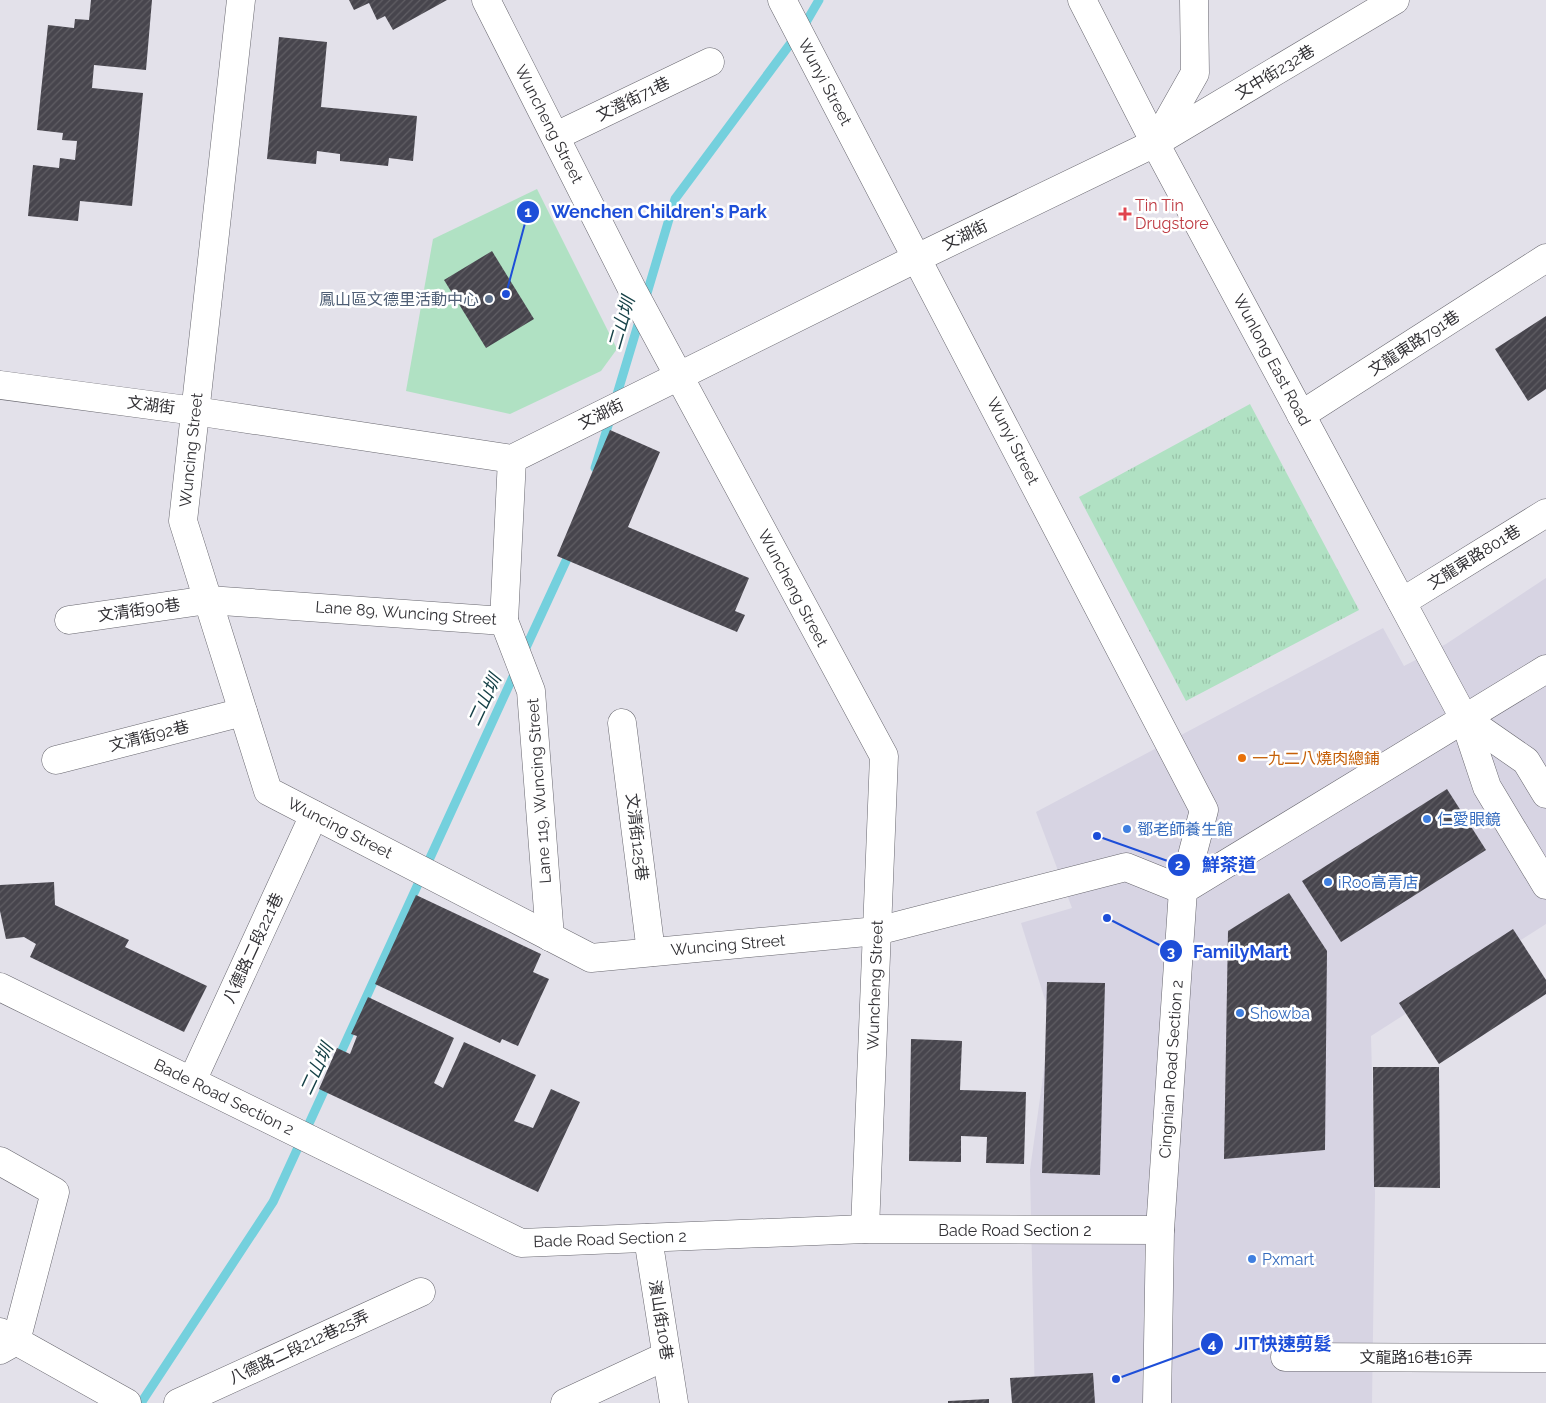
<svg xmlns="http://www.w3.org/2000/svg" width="1546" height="1403" font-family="Raleway,'Noto Sans TC',sans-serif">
  <defs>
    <pattern id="grass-tufts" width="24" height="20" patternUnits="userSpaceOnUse" patternTransform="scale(1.25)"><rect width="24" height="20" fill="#b0e1c3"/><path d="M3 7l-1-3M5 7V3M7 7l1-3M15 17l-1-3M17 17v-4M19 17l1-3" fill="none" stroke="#98c2a8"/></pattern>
    <pattern id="building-hatch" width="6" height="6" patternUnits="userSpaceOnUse" patternTransform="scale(1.25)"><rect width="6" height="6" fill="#47454d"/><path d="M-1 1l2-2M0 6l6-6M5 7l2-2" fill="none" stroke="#605e64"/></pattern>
  </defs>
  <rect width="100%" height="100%" fill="#e3e1ea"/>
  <path fill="#d7d4e3" d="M1546,578v346l-175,112 4,158 -3,209h-337l-5,-233 21,-151 -30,-96 51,-15 -36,-96 347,-184 21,38 42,-22z"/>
  <path fill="url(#grass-tufts)" d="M1250,404l109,206 -173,91 -107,-204z"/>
  <path fill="#b0e1c3" d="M537,189l80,160 -16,22 -91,43 -104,-23 27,-152z"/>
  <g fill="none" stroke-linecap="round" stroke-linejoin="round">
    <g stroke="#74d0dd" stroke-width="9">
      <path d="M645,300l30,-101 130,-175 14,-24"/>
      <path d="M615,401l25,-83"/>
      <path d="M595,468l16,-52"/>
      <path d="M523,654l48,-104"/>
      <path d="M337,1061l180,-393"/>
      <path d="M141,1403l132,-201 55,-120"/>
    </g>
  </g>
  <g fill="url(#building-hatch)">
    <path d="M91,0h61l-6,70 -52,-5 -2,23 51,5 -11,113 -52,-5 -2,20 -50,-5 5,-51 26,3 1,-10 15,2 2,-19 -15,-1 1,-7 -26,-3 11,-105 26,3 1,-9 14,1z"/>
    <path d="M349,0h98l-54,30 -8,-14 -8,4 -8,-17 -15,7z"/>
    <path d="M279,37l48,5 -6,65 96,9 -4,45 -24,-3 -1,8 -48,-5v-7l-23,-3 -1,13 -49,-5z"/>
    <path d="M492,251l42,68 -48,29 -42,-68z"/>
    <path d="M1546,316v73l-18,12 -33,-52z"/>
    <path d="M610,430l50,22 -32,75 121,51 -14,33 10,4 -8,17 -180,-76z"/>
    <path d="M1447,789l39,61 -145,92 -39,-61z"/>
    <path d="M54,882l1,23 74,35 -4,7 82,39 -23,46 -154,-75 6,-13 -12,-7 -18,2 -6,-28v-26z"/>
    <path d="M1289,893l38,58 -2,199 -101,9 4,-228z"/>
    <path d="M416,895l125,59 -8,18 16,7 -31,67 -16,-7 -2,4 -125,-59z"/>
    <path d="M1513,929l33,51v14l-107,70 -40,-61z"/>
    <path d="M1047,982l58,1 -5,192 -58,-2z"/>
    <path d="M368,997l86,41 -20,45 9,5 21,-46 72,33 -22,46 19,7 18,-39 29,13 -42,90 -219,-103 18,-41 13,6 7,-18 -6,-2z"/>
    <path d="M911,1039l51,2 -2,49 66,2 -2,72 -38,-1 1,-26 -26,-1v26l-52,-1z"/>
    <path d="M1373,1067h66l1,121 -66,-1z"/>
    <path d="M1093,1373l2,30h-83l-2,-25z"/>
    <path d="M989,1399v4h-41v-2z"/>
  </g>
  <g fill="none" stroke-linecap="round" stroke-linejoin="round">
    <g stroke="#68676f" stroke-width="29">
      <g id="minor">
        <path d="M241,0l-58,521 85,270 323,167 286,-27 249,-64 57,23"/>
        <path d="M486,0l148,293 250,463 -19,473"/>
        <path d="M782,0l422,810 -21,80 -23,340 -3,173"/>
        <path d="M1082,0l73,143 309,575 23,69 59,98"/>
        <path d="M556,136l154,-74"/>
        <path d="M1156,142l39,-69 -1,-73"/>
        <path d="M0,385l195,26 317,48 405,-201 238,-115 240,-143"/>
        <path d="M1301,415l245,-157"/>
        <path d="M1402,602l144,-89"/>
        <path d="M69,620l139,-20 296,21 8,-162"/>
        <path d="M504,621l27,70 19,246"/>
        <path d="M1464,718l62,43 20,33"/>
        <path d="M622,723l29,229"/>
        <path d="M56,760l187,-48"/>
        <path d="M1183,890l363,-221"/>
        <path d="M0,987l521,256 344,-14 295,1"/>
        <path d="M192,1081l122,-266"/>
        <path d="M0,1161l55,31 -39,149 -16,9"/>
        <path d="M648,1238l26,165"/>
        <path d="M0,1332l127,71"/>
        <path d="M1285,1357l261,1"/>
        <path d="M178,1403l243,-111"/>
        <path d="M565,1403l101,-47"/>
      </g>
    </g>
    <use href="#minor" stroke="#fff" stroke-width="28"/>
  </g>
  <path fill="#e0444e" stroke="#fff" stroke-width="2" d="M1122.5 206.5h5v5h5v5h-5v5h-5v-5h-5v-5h5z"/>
  <circle fill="#5c6f8a" stroke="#fff" stroke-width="2" cx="489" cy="299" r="5"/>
  <circle fill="#e8710a" stroke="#fff" stroke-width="2" cx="1242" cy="758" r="5"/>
  <g fill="#3f7fe0" stroke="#fff" stroke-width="2">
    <circle cx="1427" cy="819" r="5"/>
    <circle cx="1127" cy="829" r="5"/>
    <circle cx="1328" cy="882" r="5"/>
    <circle cx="1240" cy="1013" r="5"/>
    <circle cx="1252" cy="1259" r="5"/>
  </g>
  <g text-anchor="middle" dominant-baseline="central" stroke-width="5" stroke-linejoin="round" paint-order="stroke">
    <g font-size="16" fill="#323135" stroke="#fff">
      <text transform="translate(1275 72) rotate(-31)">文中街232巷</text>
      <text transform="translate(825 82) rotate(62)">Wunyi Street</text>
      <text transform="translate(633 99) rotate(-26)">文澄街71巷</text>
      <text transform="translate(549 124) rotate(63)">Wuncheng Street</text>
      <text transform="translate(965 235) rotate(-26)">文湖街</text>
      <text transform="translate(1414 343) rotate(-33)">文龍東路791巷</text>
      <text transform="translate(1272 360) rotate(62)">Wunlong East Road</text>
      <text transform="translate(151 405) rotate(7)">文湖街</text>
      <text transform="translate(601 414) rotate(-26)">文湖街</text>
      <text transform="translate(1013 441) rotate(63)">Wunyi Street</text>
      <text transform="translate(191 450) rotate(-84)">Wuncing Street</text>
      <text transform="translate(1474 557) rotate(-32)">文龍東路801巷</text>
      <text transform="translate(793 588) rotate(62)">Wuncheng Street</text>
      <text transform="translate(139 610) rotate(-8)">文清街90巷</text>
      <text transform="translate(406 613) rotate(4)">Lane 89, Wuncing Street</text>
      <text transform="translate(149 736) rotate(-14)">文清街92巷</text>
      <text transform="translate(539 791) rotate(-94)">Lane 119, Wuncing Street</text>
      <text transform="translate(340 828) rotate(27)">Wuncing Street</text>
      <text transform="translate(637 837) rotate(83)">文清街125巷</text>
      <text transform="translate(728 945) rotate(-5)">Wuncing Street</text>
      <text transform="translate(253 948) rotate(-65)">八德路二段221巷</text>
      <text transform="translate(875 985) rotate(-88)">Wuncheng Street</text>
      <text transform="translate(1171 1069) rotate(-86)">Cingnian Road Section 2</text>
      <text transform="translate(224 1097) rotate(26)">Bade Road Section 2</text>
      <text x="1015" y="1230">Bade Road Section 2</text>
      <text transform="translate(610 1239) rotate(-2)">Bade Road Section 2</text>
      <text transform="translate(661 1320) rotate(81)">濱山街10巷</text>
      <text transform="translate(299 1347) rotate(-25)">八德路二段212巷25弄</text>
      <text x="1416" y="1357">文龍路16巷16弄</text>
    </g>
    <g font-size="16" fill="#be3a42" stroke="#fff" text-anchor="start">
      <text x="1135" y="205">Tin Tin<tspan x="1135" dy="18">Drugstore</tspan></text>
    </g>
    <g font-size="16" fill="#4e5e75" stroke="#fff" text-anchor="end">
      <text x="479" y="299">鳳山區文德里活動中心</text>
    </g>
    <g font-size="16" fill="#c56008" stroke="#fff" text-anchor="start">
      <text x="1252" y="758">一九二八燒肉總鋪</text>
    </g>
    <g font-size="16" fill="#366cbe" stroke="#fff" text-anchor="start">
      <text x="1437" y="819">仁愛眼鏡</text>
      <text x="1137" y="829">鄧老師養生館</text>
      <text x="1338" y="882">iRoo高青店</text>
      <text x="1250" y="1013">Showba</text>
      <text x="1262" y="1259">Pxmart</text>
    </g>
    <g font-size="18" font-style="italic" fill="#174248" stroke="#fff">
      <text transform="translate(621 323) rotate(-74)">二山圳</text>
      <text transform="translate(484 700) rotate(-65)">二山圳</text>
      <text transform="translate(316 1069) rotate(-65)">二山圳</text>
    </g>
  </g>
  <path fill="none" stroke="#1d4ed8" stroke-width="2" d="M506 294L528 212M1097 836L1179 865M1107 918L1171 951M1116 1379L1212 1344"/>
  <g fill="#1d4ed8" stroke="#fff" stroke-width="2">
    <circle cx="506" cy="294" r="5"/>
    <circle cx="1097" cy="836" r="5"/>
    <circle cx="1107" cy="918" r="5"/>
    <circle cx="1116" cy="1379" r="5"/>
    <circle cx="528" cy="212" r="12"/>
    <circle cx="1179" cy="865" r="12"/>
    <circle cx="1171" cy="951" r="12"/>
    <circle cx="1212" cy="1344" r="12"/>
  </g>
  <g font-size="15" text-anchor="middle" font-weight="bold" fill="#fff">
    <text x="528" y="217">1</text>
    <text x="1179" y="870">2</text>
    <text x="1171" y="957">3</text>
    <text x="1212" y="1349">4</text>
  </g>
  <g font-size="18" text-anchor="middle" font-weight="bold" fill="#1d4ed8" stroke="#fff" stroke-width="5" stroke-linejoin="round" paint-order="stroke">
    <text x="659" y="218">Wenchen Children's Park</text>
    <text x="1229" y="871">鮮茶道</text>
    <text x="1241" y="958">FamilyMart</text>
    <text x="1283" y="1350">JIT快速剪髮</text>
  </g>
</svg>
